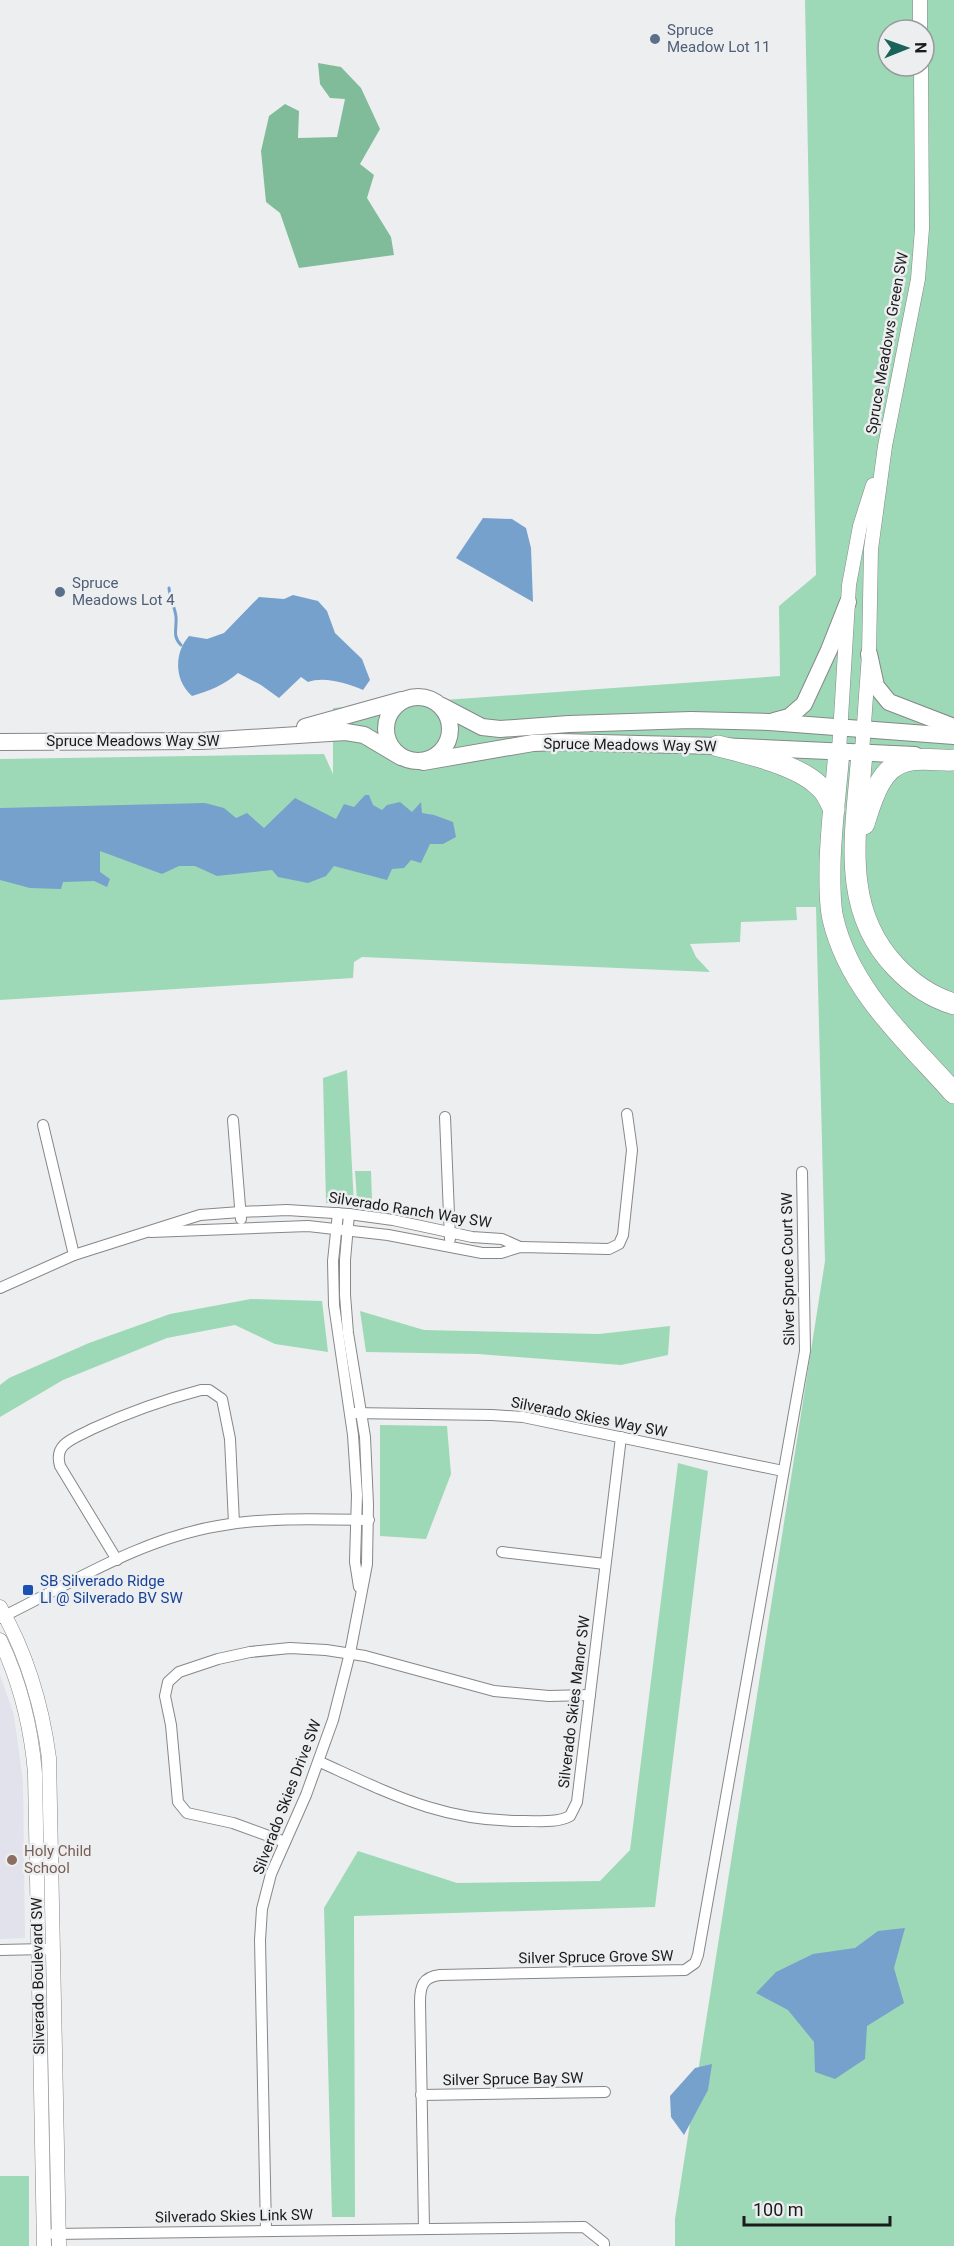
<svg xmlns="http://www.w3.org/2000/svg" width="954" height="2246" font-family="Roboto,sans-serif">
  <rect width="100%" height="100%" fill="#edeef0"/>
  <path fill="#e1e2ec" d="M0,1675l14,40 9,67 2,156 -25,1z"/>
  <g fill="#9dd9b6" fill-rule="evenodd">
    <path d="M805,0h149v2246h-279v-27l150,-958 -9,-354h-20l1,13 -56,2 -1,20 -50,2 6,13 14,15 -348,-15 -8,5 -1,16 -353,22v-241l324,-5 9,20v-66l447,-32 -1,-70 37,-31zM888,30h36v36h-36z"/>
    <path d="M347,1070l7,136 -28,-3 -3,-125z"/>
    <path d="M355,1171h16l1,29h-15z"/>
    <path d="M251,1299l71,2 6,51 -53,-8 -40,-19 -68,13 -104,42 -63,37v-32l9,-7 80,-35 81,-29z"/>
    <path d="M360,1311l64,19 175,4 71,-8 -2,29 -47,10 -143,-11 -112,-2z"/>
    <path d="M380,1425l67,1 4,48 -25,65 -46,-3z"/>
    <path d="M678,1463l30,8 -53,436 -301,9 1,301h-23l-8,-309 34,-57 99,32 143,-2 30,-31z"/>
    <rect x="0" y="2176" width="29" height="70"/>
  </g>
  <path fill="#81bc9a" d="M318,63l23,4 20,21 19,41 -20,35 14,11 -7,23 24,39 3,18 -95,13 -19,-55 -14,-11 -5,-51 8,-35 16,-12 14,7 -1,27 39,-1 8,-38 -15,-1 -10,-14z"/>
  <g fill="#76a1cc">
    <path d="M483,518l29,1 14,9 5,20 2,54 -77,-44z"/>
    <path d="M293,595l25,6 9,10 8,22 27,26 8,21 -7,10c-16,-7 -39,-14 -55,-8l-7,-5 -22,21 -18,-13 -23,-12c-14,12 -29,18 -46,23 -18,-16 -18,-43 -3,-60l18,3 17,-6 35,-36 25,2z"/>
    <path d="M365,795h4l4,10 9,5 5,-5 13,-3 12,10 9,-10 1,11 12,2 19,7 3,15 -13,7h-13l-9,19 -10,-3 -7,8 -12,1 -5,11 -53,-14 -8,10 -18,7 -30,-6 -6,-7 -55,6 -22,-10h-16l-17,8 -62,-23v21l10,7 -3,8 -13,-6 -31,1 -2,7 -31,-1 -30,-8v-72l205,-5 19,5 12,10 11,-5 17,15 31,-30 41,21 8,-15 10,3z"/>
    <path d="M905,1928l-11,40 10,35 -37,23 -2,33 -30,20 -20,-7 -1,-30 -26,-32 -32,-17 20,-21 37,-18 42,-6 23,-17z"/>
    <path d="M712,2064l-4,26 -24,45 -13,-18 -1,-21 25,-28z"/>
  </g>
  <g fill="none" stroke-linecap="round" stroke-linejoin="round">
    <path stroke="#76a1cc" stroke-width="3" d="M169,588c1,11 6,19 7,29 1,12 -4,19 5,28"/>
    <g stroke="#868789" stroke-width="12">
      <g id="minor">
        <path d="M445,1117l5,122"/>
        <path d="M233,1120l8,99"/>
        <path d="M43,1125l31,130"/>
        <path d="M338,1213l-5,48 1,44 19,130 4,60 -2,67 4,25"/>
        <path d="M151,1232l157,-6 80,9 94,18h19l19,-6 89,2 10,-5 4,-9 9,-85 -5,-36"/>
        <path d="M0,1288l74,-33 126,-40 40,-3 47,-2 62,4 44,6 79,17 30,2 18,8"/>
        <path d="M350,1413l142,2 31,2 260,54"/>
        <path d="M502,1552l103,12"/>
        <path d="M117,1560l-57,-94c-2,-7 -2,-15 4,-21 7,-7 19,-11 28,-16 35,-16 71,-29 109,-39h8l13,9 8,40 4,84"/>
        <path d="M0,1618c70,-34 140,-79 218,-92 49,-9 101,-7 151,-6"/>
        <path d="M320,1762c71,32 123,60 205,59 14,0 32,2 45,-5l7,-14 44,-365"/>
        <path d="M285,1842l-52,-19 -46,-10 -9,-11 -7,-77 -6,-29 3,-14 11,-10 39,-13 32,-7 40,-4 36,2 39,6 129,35 55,5 41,-1"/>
        <path d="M0,1950l45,-1"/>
        <path d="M421,2095l184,-3"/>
        <path d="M424,2228l-4,-226c0,-16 3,-25 20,-27l245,-5 10,-7 3,-8 107,-604 -3,-179"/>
        <path d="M266,2230l-6,-290 2,-31 9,-35 35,-79 27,-75 17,-67 17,-89 1,-59 -3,-68 -17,-104 -3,-38v-35l4,-46"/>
        <path d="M53,2234l531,-7 20,16v3"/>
      </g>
    </g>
    <g stroke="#868789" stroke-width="15">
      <g id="tertiary">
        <path d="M920,0v30"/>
        <path d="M839,751l10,-166 11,-59 13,-41"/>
        <path d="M862,752l7,-98 2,-105 14,-103 33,-167 4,-50 -1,-163"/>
        <path d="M0,1607c27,47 42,98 49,151l10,488"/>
        <path d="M0,1640c20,42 31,86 35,133l9,473"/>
      </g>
    </g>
    <g stroke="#868789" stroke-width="18">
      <g id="secondary">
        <path d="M869,654l7,32 13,16 65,25"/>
        <circle cx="418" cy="729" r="32"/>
        <path d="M442,706l40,21 18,2 69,-5 122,-4 78,2 185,14"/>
        <path d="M774,721l15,-4 15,-13 25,-54 19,-48"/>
        <path d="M305,727l97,-27"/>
        <path d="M0,742l202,-1 144,-9 18,3 37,22"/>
        <path d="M423,762l110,-19 27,-1 158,4 197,9"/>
      </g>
    </g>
    <g stroke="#868789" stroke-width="22">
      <g id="motorway">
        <path d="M718,746c29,7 80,19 101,40 8,6 11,16 15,24"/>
        <path d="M839,751c-3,38 -8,75 -9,113 0,18 -1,38 3,55 17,72 74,121 121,174"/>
        <path d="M862,752c-5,76 -24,155 34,215 16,17 35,30 58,37"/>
        <path d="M864,824c7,-22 16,-58 43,-63 14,-4 32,0 47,-1"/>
      </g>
    </g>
    <use href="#minor" stroke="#fff" stroke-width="10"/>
    <use href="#tertiary" stroke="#fff" stroke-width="14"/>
    <use href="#secondary" stroke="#fff" stroke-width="16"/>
    <use href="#motorway" stroke="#fff" stroke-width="21"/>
  </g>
  <g fill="#5c6f8a" stroke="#edeef0" stroke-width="2">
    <circle cx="655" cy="39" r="6"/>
    <circle cx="60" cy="592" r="6"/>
  </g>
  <rect fill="#1a4fb4" stroke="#edeef0" stroke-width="2" x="22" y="1584" width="12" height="12" rx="3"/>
  <circle fill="#8d6e63" stroke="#edeef0" stroke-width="2" cx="12" cy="1860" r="6"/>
  <g text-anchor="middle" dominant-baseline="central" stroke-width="5" stroke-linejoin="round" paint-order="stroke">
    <g font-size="15" fill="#4e5e75" stroke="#edeef0" text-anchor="start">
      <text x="667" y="30">Spruce<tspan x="667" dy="17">Meadow Lot 11</tspan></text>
      <text x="72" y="583">Spruce<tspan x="72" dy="17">Meadows Lot 4</tspan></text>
    </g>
    <g font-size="15" fill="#1b1b1c" stroke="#edeef0">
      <text transform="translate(887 343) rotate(-80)">Spruce Meadows Green SW</text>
      <text x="133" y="741">Spruce Meadows Way SW</text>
      <text transform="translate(630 745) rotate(1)">Spruce Meadows Way SW</text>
      <text transform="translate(410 1210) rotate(9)">Silverado Ranch Way SW</text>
      <text transform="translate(788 1269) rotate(-91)">Silver Spruce Court SW</text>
      <text transform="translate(589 1417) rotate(11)">Silverado Skies Way SW</text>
      <text transform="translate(574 1702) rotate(-83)">Silverado Skies Manor SW</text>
      <text transform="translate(287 1797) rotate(-69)">Silverado Skies Drive SW</text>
      <text transform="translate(596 1957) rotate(-1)">Silver Spruce Grove SW</text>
      <text transform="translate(38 1976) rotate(-91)">Silverado Boulevard SW</text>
      <text transform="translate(513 2079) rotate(-1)">Silver Spruce Bay SW</text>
      <text transform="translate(234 2216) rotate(-1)">Silverado Skies Link SW</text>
    </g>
    <g font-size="15" fill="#164399" stroke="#edeef0" text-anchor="start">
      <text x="40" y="1581">SB Silverado Ridge<tspan x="40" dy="17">LI @ Silverado BV SW</tspan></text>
    </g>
    <g font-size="15" fill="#785e54" stroke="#edeef0" text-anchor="start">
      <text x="24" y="1851">Holy Child<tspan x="24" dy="17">School</tspan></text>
    </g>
  </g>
  <g transform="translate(906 48) rotate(89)"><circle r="28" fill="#edeef0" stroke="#999a9b" stroke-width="1.5"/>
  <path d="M0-4.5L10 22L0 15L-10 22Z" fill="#196359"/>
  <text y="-9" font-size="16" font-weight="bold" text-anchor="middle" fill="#1b1b1c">N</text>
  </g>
  <path d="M744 2216v9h146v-9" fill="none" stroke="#1b1b1c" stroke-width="3"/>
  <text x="753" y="2216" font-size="18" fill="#1b1b1c" stroke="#edeef0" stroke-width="4.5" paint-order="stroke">100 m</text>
</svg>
